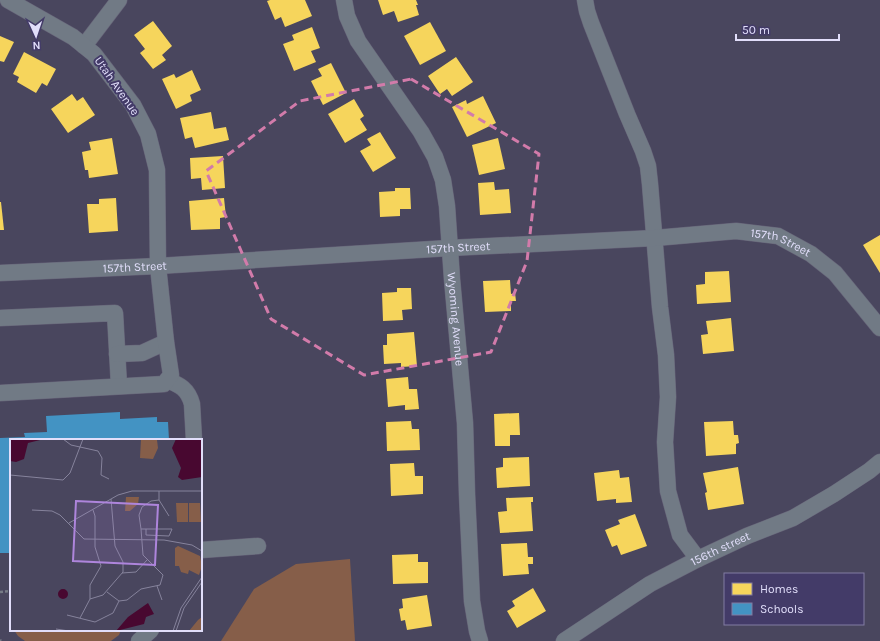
<svg xmlns="http://www.w3.org/2000/svg" width="880" height="641" font-family="Karla,sans-serif">
  <rect width="100%" height="100%" fill="#49465e"/>
  <g fill="#865e49">
    <path d="M350,559l5,82h-134l33,-52 42,-25z"/>
    <path d="M14,630h107l-2,5 -8,6h-86l-7,-5z"/>
  </g>
  <g fill="#f6d55c">
    <path d="M270,0h35l7,16 -27,11 -4,-10 -6,3 -8,-19z"/>
    <path d="M378,0h38l2,5h-2l3,10 -21,7 -4,-11 -11,4z"/>
    <path d="M153,21l19,25 -10,9 4,5 -13,9 -13,-16 5,-4 -11,-14z"/>
    <path d="M430,22l16,29 -26,14 -16,-29z"/>
    <path d="M312,27l8,21 -9,3 5,11 -22,9 -11,-27 11,-4 -2,-5z"/>
    <path d="M0,36l14,6 -10,20 -4,-1z"/>
    <path d="M24,52l32,17 -9,17 -5,-3 -6,10 -19,-11 2,-5 -6,-3z"/>
    <path d="M456,57l17,25 -21,14 -5,-7 -7,5 -12,-18z"/>
    <path d="M331,63l15,30 -23,12 -12,-24 11,-5 -4,-7z"/>
    <path d="M192,70l9,20 -11,5 2,6 -16,8 -14,-30 12,-5 2,4z"/>
    <path d="M72,94l5,7 6,-4 12,18 -27,18 -17,-24z"/>
    <path d="M483,96l13,27 -29,14 -15,-30 14,-7 1,4z"/>
    <path d="M354,99l10,17 -4,3 7,11 -22,13 -17,-29z"/>
    <path d="M211,112l3,17 12,-2 3,13 -34,8 -3,-11 -7,2 -5,-21z"/>
    <path d="M380,132l16,26 -23,14 -13,-21 11,-6 -4,-6z"/>
    <path d="M112,138l6,36 -29,4 -1,-8h-3l-3,-18 9,-2 -2,-8z"/>
    <path d="M498,138l7,31 -26,6 -7,-30z"/>
    <path d="M223,156l2,32 -23,2 -1,-12 -10,1 -1,-21z"/>
    <path d="M494,182l1,8 14,-1 2,24 -31,2 -2,-32z"/>
    <path d="M395,188h15l1,21h-11v7l-20,1 -1,-25 16,-1z"/>
    <path d="M116,198l2,33 -29,2 -2,-29h12v-5z"/>
    <path d="M224,198l2,19 -6,1v11l-29,1 -2,-29z"/>
    <path d="M0,202h1l3,28h-4z"/>
    <path d="M880,235v38l-17,-28z"/>
    <path d="M729,271l2,31 -34,2 -1,-19 9,-1v-12z"/>
    <path d="M510,280l1,14 4,-1 1,8h-5v10l-26,1 -2,-31z"/>
    <path d="M397,288h14l1,21 -10,1 1,10 -20,1 -1,-28 15,-1z"/>
    <path d="M731,318l3,33 -31,3 -2,-19 7,-1 -2,-13z"/>
    <path d="M414,332l3,34 -16,1v-4l-17,1 -1,-19h4v-11z"/>
    <path d="M408,377l1,12h8l2,20 -14,1v-5l-17,2 -2,-28z"/>
    <path d="M519,413l1,22h-10v11h-15l-1,-32z"/>
    <path d="M411,421l1,8h7l1,21 -33,1 -1,-29z"/>
    <path d="M733,421l1,14h4l1,8 -3,1v10l-30,2 -2,-34z"/>
    <path d="M529,457l1,29 -33,2 -1,-20 7,-1v-9z"/>
    <path d="M414,463l1,13h8v18l-32,2 -1,-32z"/>
    <path d="M738,467l6,37 -36,6 -3,-17 2,-1 -4,-19z"/>
    <path d="M619,470l1,8 9,-1 3,25 -16,1v-4l-19,2 -3,-28z"/>
    <path d="M533,497v5h-2l2,29 -33,2 -2,-21 9,-1 -1,-13z"/>
    <path d="M635,514l12,32 -26,9 -4,-10 -5,2 -7,-17 15,-6 -2,-4z"/>
    <path d="M527,543l1,14h5v7h-5l1,10 -26,2 -2,-32z"/>
    <path d="M418,554v8h10v21l-35,1 -1,-29z"/>
    <path d="M533,588l13,23 -29,17 -10,-17 8,-5 -3,-5z"/>
    <path d="M427,595l5,31 -25,4 -2,-10 -4,1 -2,-12 4,-1 -1,-9z"/>
  </g>
  <path fill="#4393c3" d="M120,412v7l37,-2v5h11l1,18h-158v113h-11v-115l25,-1 -1,-4 23,-1 -1,-16z"/>
  <g fill="none" stroke-linecap="round" stroke-linejoin="round">
    <g stroke="#666378" stroke-width="17">
      <g id="minor">
        <path id="s1" d="M344,0l3,16 11,25 63,91 14,25 8,23 4,26 5,73 13,144 2,71 5,107 5,30 3,10"/>
        <path d="M585,0l2,11 4,12 36,91 16,37 5,15 2,18 10,123 6,48 2,42 -3,45 3,49 12,44 18,24"/>
        <path d="M84,46l35,-46"/>
        <path id="s2" d="M0,273l158,-7 291,-18 206,-10 81,-7 42,5 33,18 24,19 45,55"/>
        <path d="M0,318l115,-5 4,73"/>
        <path d="M117,354l25,-1 24,-11"/>
        <path d="M167,380c13,5 21,9 25,24l2,36"/>
        <path d="M0,393l164,-9 7,-9 -5,-33 -8,-76 -1,-96 -9,-36 -15,-29 -39,-51 -21,-17 -65,-37"/>
        <path d="M201,550l57,-4"/>
        <path d="M139,641l12,-11"/>
        <path id="s3" d="M564,641l86,-57 48,-25 49,-23 46,-18 41,-24 35,-23 11,-9"/>
      </g>
    </g>
    <g stroke="#777c87" stroke-width="2.5" stroke-dasharray="3 2" stroke-linecap="butt">
      <path d="M0,592l11,-1"/>
      <path d="M0,640l1,1"/>
    </g>
    <use href="#minor" stroke="#717a85" stroke-width="16"/>
  </g>
  <path fill="none" stroke="#d27baa" stroke-width="3" stroke-dasharray="8 5" stroke-linejoin="round" d="M411,79l128,75 -12,107 -36,91 -127,23 -93,-56 -65,-148 94,-70z"/>
  <g text-anchor="middle" dominant-baseline="central" stroke-width="4" stroke-linejoin="round" paint-order="stroke">
    <g font-size="12" fill="#e1defa" stroke="#433b68">
      <text transform="translate(117 86) rotate(55)">Utah Avenue</text>
      <text stroke="none"><textPath href="#s2" startOffset="784">157th Street</textPath></text>
      <text stroke="none"><textPath href="#s2" startOffset="459">157th Street</textPath></text>
      <text stroke="none"><textPath href="#s2" startOffset="135">157th Street</textPath></text>
      <text stroke="none"><textPath href="#s1" startOffset="347">Wyoming Avenue</textPath></text>
      <text stroke="none"><textPath href="#s3" startOffset="182">156th street</textPath></text>
    </g>
  </g>
  <g transform="translate(10 439)">
    <rect width="192" height="192" fill="#49465e"/>
    <path d="M131,0l16,1 1,8 -5,11 -13,-1zM116,58h13l-1,7 -8,7h-5zM166,64h12v19h-11zM179,64h11l1,19h-12zM168,107l22,10 2,10 -3,9 -10,-5 -1,4 -7,-2 -2,-6h-4v-18zM192,178v14h-13l9,-11z" fill="#865e49"/>
    <path d="M0,0h30v1l-12,3 -4,16 -8,3 -6,-1zM166,0l26,1v37l-20,3 -4,-3 3,-9 -9,-20zM48 155a5 5 0 1 1 10 0a5 5 0 1 1-10 0ZM138,164l6,11 -8,3 -2,7 -28,7 12,-14z" fill="#480830"/>
    <path fill="none" stroke="#86839c" stroke-width="1" d="M53,0l8,6 27,6 4,7 -1,17 8,4M0,36l53,5 7,-7 13,-34M22,71l20,1 8,4 24,24 80,1 28,5 10,6M159,77l-10,-16v-9h43M59,84l49,-28 14,-4h27M131,90l-2,-14 3,-8 9,-6 8,-1M136,90v6l23,1 3,-7h-31l2,26 20,20M112,134l14,-1 11,-12M147,147l5,14M97,153l12,9 8,-1 14,-11 19,-4 3,-10M80,160l13,-4 20,-23v-10l-8,-16 -4,-47M57,176l28,7 18,-9 6,-12M70,179l10,-19v-14l11,-19 -6,-19v-31l-2,-6M46,190l13,2M163,192l8,-23 21,-31M166,192l8,-23 18,-26"/>
    <path fill="#ae85dc" fill-opacity="0.15" stroke="#ae85dc" stroke-width="2" d="M66,62l82,4 -3,60 -82,-4z"/>
    <rect width="192" height="192" fill="none" stroke="#e1defa" stroke-width="2"/>
  </g>
  <rect x="724" y="573" width="140" height="52" fill="#433b68" stroke="#827ca2"/>
  <rect x="732" y="583" width="20" height="12" fill="#f6d55c" stroke="#827ca2"/>
  <text x="760" y="593" font-size="12" fill="#e1defa">Homes</text>
  <rect x="732" y="603" width="20" height="12" fill="#4393c3" stroke="#827ca2"/>
  <text x="760" y="613" font-size="12" fill="#e1defa">Schools</text>
  <g transform="translate(36 36) rotate(177)" stroke="#433b68" stroke-width="3" paint-order="stroke">
  <path d="M0-3L7 15L0 10L-7 15Z" fill="#e1defa"/>
  <text y="-6" font-size="11" font-weight="bold" text-anchor="middle" fill="#e1defa">N</text>
  </g>
  <path d="M736 34v6h103v-6" fill="none" stroke="#e1defa" stroke-width="2"/>
  <text x="742" y="34" font-size="12" fill="#e1defa" stroke="#433b68" stroke-width="3" paint-order="stroke">50 m</text>
</svg>
